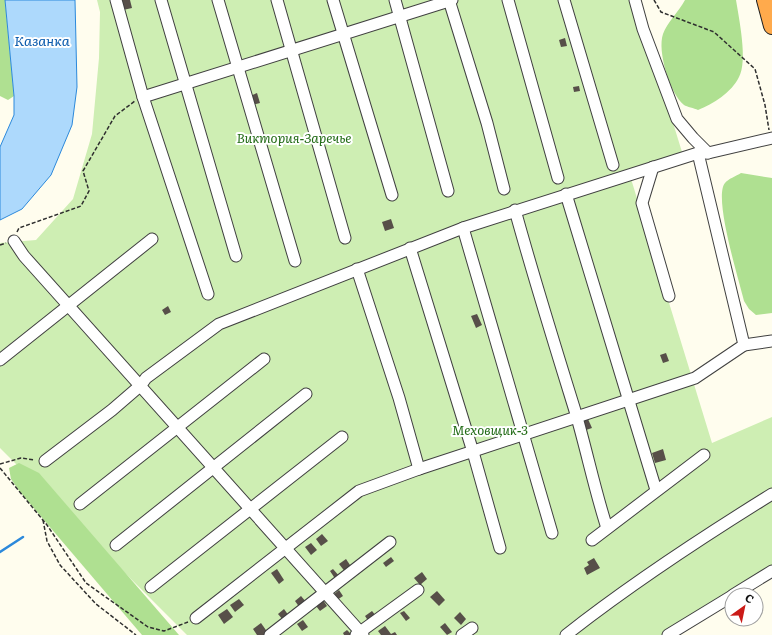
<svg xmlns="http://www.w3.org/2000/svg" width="772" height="635" font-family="Literata,serif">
  <rect width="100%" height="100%" fill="#fffdee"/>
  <path fill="#ceeeb3" d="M97,0h538l47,152 -54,17 84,274 60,-26v152l-96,66h-489l-187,-187v-205l36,-3 37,-41 19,-65 7,-76 1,-46z"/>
  <g fill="#afe091">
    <path d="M0,0h5l9,96 -6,4 -8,-4z"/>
    <path d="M685,0h51c3,19 12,61 3,77 -7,15 -26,27 -41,33 -4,-2 -11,-3 -14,-5 -14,-11 -27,-54 -21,-71 4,-11 16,-23 22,-34z"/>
    <path d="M741,173l31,5v135l-16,2 -7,-6 -5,-8c-5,-21 -31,-104 -19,-118 3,-4 11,-7 16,-10z"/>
    <path d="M19,463l20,10 140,162h-37l-122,-143 -9,-13 -2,-11z"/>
  </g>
  <path fill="#add9fc" stroke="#2c89db" d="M5,0h70l2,87 -5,38 -21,50 -29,34 -22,11v-73l14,-32v-19z"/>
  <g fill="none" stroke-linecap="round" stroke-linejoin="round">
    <path stroke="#2c89db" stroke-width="2.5" d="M0,552l23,-15"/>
  </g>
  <g fill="#574f49">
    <path d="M121,0h9l2,8 -9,2z"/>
    <path d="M565,38l2,8 -6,1 -2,-7z"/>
    <path d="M579,86l1,5 -6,1 -1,-5z"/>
    <path d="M257,93l3,10 -8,2 -2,-9z"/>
    <path d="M391,219l3,9 -9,3 -3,-9z"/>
    <path d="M168,306l3,6 -6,3 -3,-5z"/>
    <path d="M477,314l5,11 -6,3 -5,-12z"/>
    <path d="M666,353l3,8 -6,2 -3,-8z"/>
    <path d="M588,419l4,9 -9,3 -4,-9z"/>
    <path d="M663,449l3,11 -11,3 -3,-10z"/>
    <path d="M322,534l6,7 -7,5 -5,-7z"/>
    <path d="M311,543l6,7 -6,5 -6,-8z"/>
    <path d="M391,557l3,4 -8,6 -3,-4z"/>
    <path d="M594,558l6,10 -13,7 -3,-7 5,-3 -2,-3z"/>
    <path d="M346,559l6,9 -6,5 -7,-9z"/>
    <path d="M277,569l7,11 -5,4 -8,-11z"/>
    <path d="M333,569l7,8 -4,3 -6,-9z"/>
    <path d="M422,572l5,7 -7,6 -6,-7z"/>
    <path d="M339,590l4,6 -6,4 -4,-5z"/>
    <path d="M437,591l8,9 -6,6 -9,-9z"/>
    <path d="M301,596l6,7 -7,5 -5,-7z"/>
    <path d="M239,599l5,6 -9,7 -5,-7z"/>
    <path d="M323,600l4,6 -7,5 -4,-5z"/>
    <path d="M227,609l6,8 -9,7 -6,-9z"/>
    <path d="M284,609l5,7 -6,4 -5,-6z"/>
    <path d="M372,611l4,5 -7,6 -4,-6z"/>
    <path d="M404,611l6,7 -4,3 -6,-8z"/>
    <path d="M460,612l6,7 -5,6 -7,-7z"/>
    <path d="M303,620l5,7 -6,4 -5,-7z"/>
    <path d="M261,623l7,10 -3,2h-8l-4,-6z"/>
    <path d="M445,623l7,9 -5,3 -7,-8z"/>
    <path d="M385,626l6,8 4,-2 2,3h-16l-3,-4z"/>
    <path d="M347,630l5,5h-8l-1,-2z"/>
  </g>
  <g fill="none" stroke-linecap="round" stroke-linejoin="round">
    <g stroke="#404040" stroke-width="13">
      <g id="minor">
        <path d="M116,0l27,97 65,197"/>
        <path d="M161,0l75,256"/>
        <path d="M218,0l77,261"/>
        <path d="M277,0l68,238"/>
        <path d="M333,0l59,195"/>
        <path d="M395,0l53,191"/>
        <path d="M449,0l38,123 17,66"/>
        <path d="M508,0l50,178"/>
        <path d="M564,0l49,165"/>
        <path d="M635,0l8,29 34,90 16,19 15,15"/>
        <path d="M143,97l309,-97"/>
        <path d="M653,167l-11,36 27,93"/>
        <path d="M566,194l90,296"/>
        <path d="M515,210c19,69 40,136 61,204 11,38 19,77 31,114"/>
        <path d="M463,228l89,305"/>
        <path d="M14,241l10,15 339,379"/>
        <path d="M410,248l63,204 27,96"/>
        <path d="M357,269l42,129 20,71"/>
        <path d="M744,345l28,-4"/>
        <path d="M0,360l152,-121"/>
        <path d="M45,461l67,-51 29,-25 5,-7 73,-54 244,-96 235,-75h10l64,-15"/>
        <path d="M80,504l184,-145"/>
        <path d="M592,540l112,-85"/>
        <path d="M116,545l190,-151"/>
        <path d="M151,587l191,-150"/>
        <path d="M733,595l39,-24"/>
        <path d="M196,618l163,-127 60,-22 276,-91 49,-33 -46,-192"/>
        <path d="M270,635l120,-93"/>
        <path d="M356,635l62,-45"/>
        <path d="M462,635l10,-7"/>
        <path d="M566,635c66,-52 135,-97 206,-141"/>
        <path d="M668,635l64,-39"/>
      </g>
    </g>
    <g stroke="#1e1e1e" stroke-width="18">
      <path id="highway" d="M765,0l7,26"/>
    </g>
    <g stroke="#2f2f2f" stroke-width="1.5" stroke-dasharray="4 2" stroke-linecap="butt">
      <path d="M654,0l7,12 53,20 41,37 10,36 4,25"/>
      <path d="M17,232l2,-4 62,-22 8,-15 -6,-20 32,-55 20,-15"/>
      <path d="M0,245l6,-2"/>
      <path d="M0,464l21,-6 14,2"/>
      <path d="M0,468l47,57 39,58 62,44 16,4 24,-9"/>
      <path d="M43,520l4,21 13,24 36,39 40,31"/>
    </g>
    <use href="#minor" stroke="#fff" stroke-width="11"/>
    <use href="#highway" stroke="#ffaa4c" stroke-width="16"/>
  </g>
  <g text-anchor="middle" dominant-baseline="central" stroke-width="4" stroke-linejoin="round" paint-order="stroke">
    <g font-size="13" font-style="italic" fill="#236c17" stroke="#fff">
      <text x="294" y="137">Виктория-Заречье</text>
      <text x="490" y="429">Меховщик-3</text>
    </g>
    <g font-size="14" font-style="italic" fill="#0a5aac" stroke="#fff">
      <text x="42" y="40">Казанка</text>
    </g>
  </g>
  <g transform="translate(744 607) rotate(33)"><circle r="19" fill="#ffffff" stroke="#9e9e9e"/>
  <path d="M0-3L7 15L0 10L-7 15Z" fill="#cb1b17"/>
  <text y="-6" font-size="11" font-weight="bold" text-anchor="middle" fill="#0d0d0d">С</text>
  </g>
</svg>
